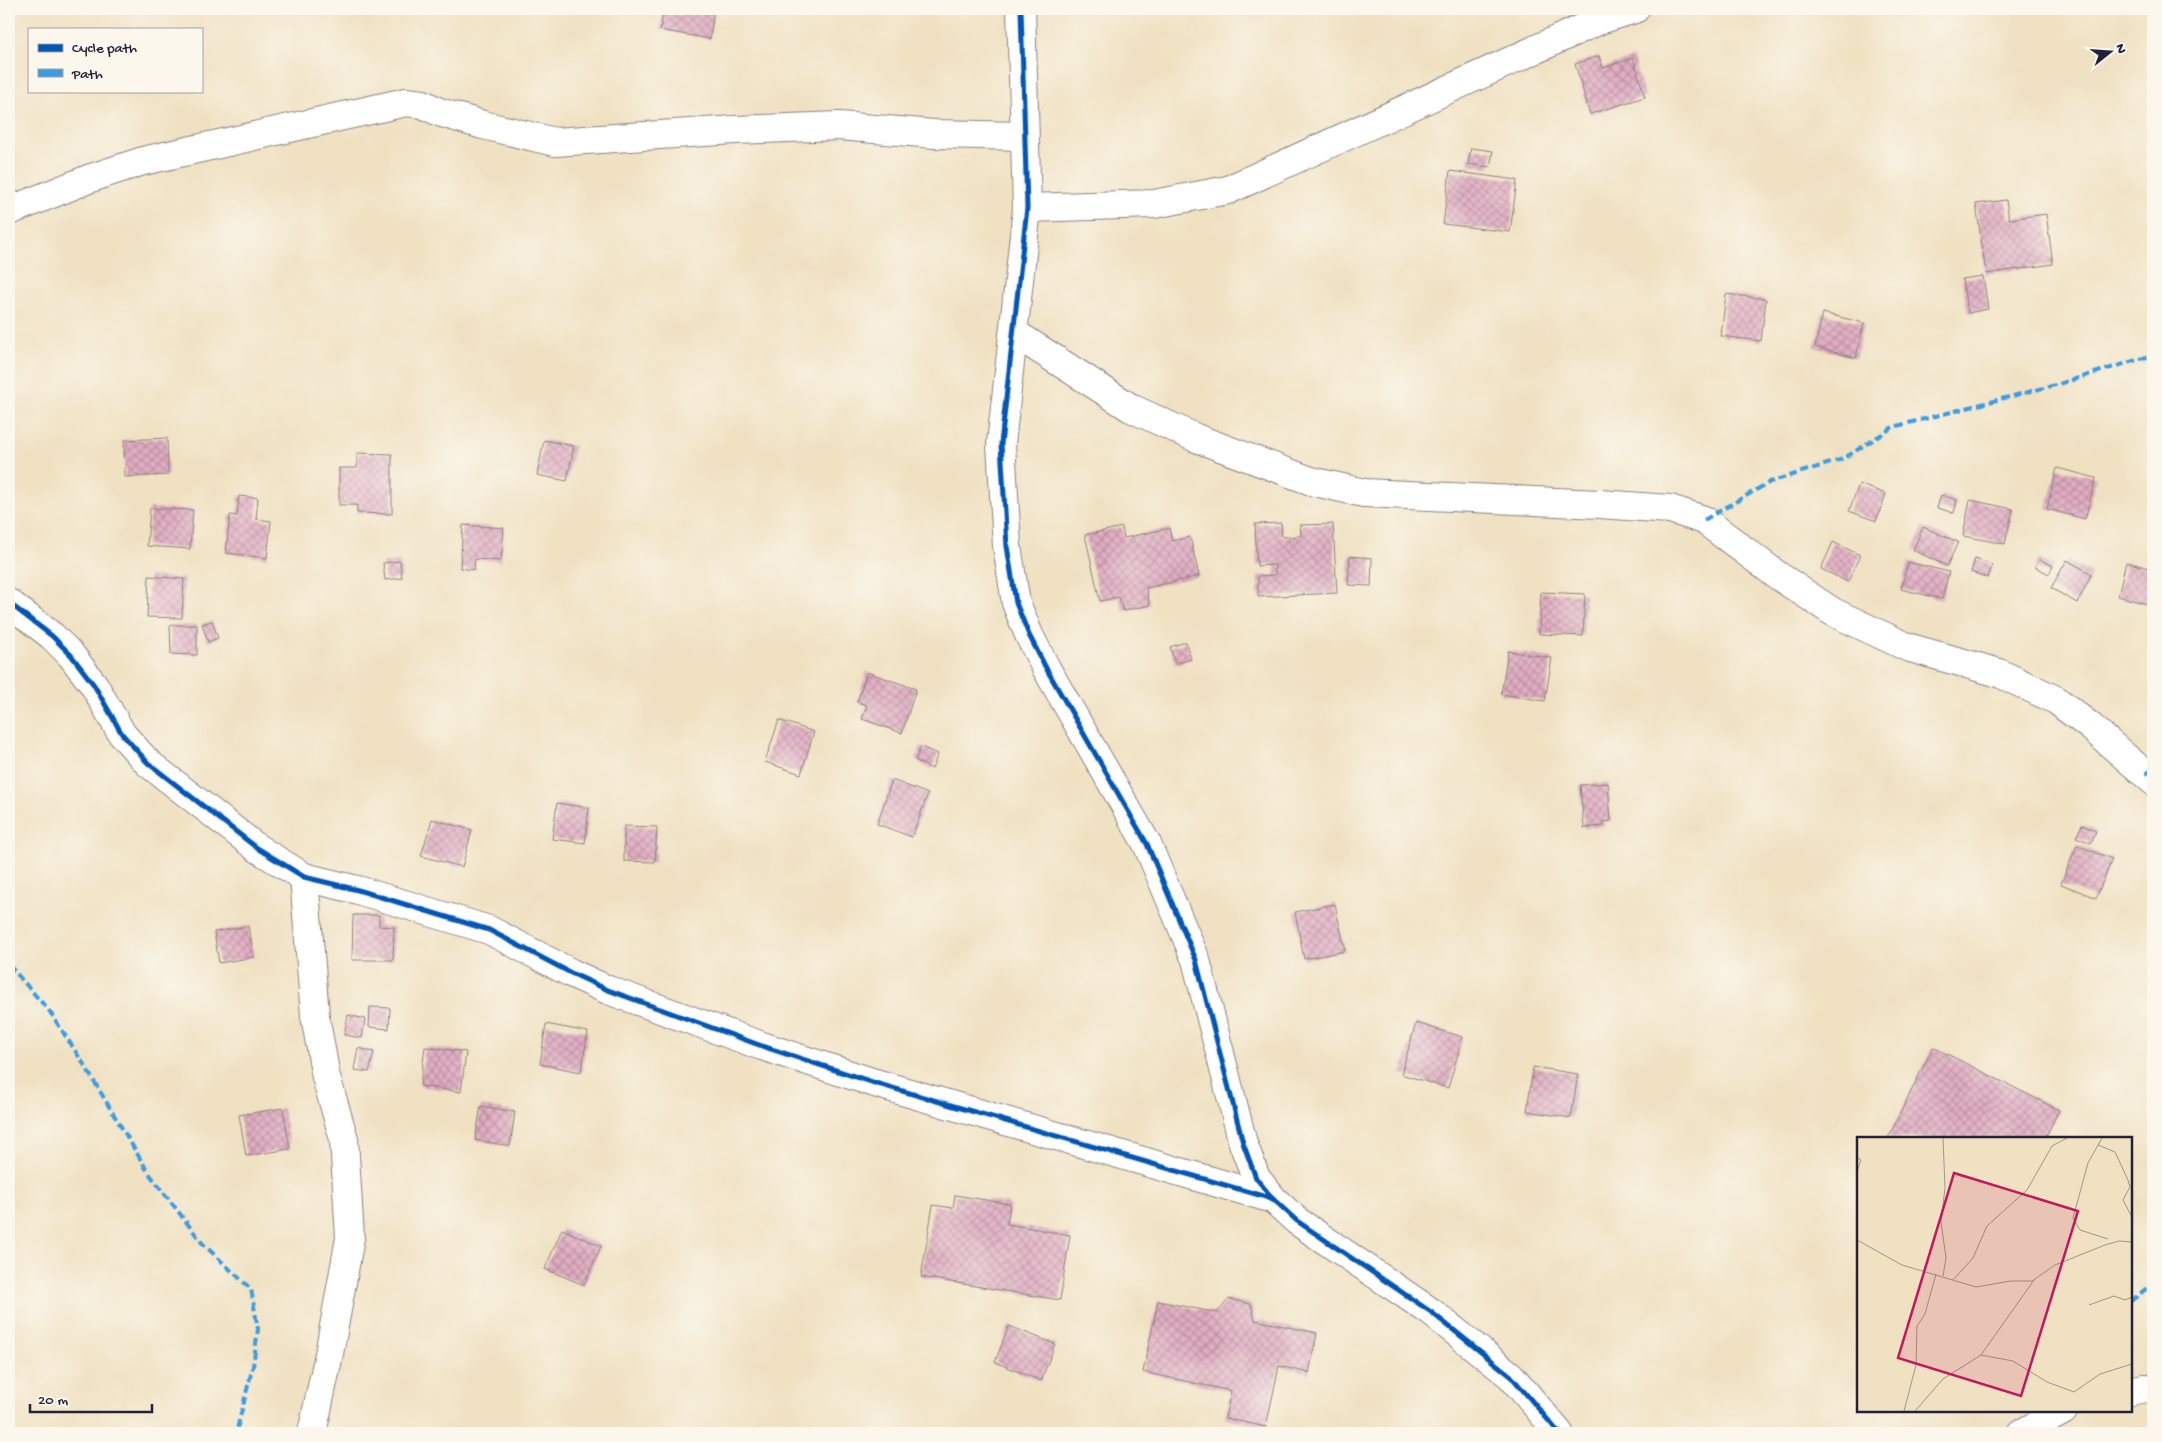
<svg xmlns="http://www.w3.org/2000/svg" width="2162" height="1442" font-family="'Gochi Hand',sans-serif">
  <defs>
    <pattern id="building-cross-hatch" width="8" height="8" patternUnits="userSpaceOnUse" patternTransform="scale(1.25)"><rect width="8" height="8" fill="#e1adc2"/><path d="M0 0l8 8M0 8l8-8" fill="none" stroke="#b68c9f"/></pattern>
  </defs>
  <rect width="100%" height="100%" fill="#fbf7ec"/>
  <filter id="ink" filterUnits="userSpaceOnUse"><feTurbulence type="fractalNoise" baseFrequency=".02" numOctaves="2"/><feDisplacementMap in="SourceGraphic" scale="10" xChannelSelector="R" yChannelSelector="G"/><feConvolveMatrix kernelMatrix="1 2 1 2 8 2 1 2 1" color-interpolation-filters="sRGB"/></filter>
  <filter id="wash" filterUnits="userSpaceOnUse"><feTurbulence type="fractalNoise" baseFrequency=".0096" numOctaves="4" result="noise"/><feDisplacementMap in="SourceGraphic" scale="20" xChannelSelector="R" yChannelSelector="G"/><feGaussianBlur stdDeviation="1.12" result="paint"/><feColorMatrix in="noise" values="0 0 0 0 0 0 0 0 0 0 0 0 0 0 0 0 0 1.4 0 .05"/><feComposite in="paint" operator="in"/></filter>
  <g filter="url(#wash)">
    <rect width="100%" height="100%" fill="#f0e1c2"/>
    <g id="blocks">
      <g fill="url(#building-cross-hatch)">
        <path d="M664,9h50l-4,30 -50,-9z"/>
        <path d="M1599,56l4,12 30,-10 12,39 -55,17 -15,-50z"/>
        <path d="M1471,148l22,3 -3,16 -22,-3z"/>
        <path d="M1450,171l67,9 -7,52 -67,-8z"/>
        <path d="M2006,200l3,19 37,-5 7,50 -67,10 -10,-70z"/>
        <path d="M1983,276l5,33 -20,4 -6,-34z"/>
        <path d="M1726,294l40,5 -5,42 -40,-5z"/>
        <path d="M1823,313l41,10 -8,35 -41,-11z"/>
        <path d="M167,438l1,37 -43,2 -1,-37z"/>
        <path d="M544,440l30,6 -7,35 -30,-6z"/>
        <path d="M357,453l35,1v60l-35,-1v-8h-18v-37h18z"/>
        <path d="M2057,468l39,10 -11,41 -38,-10z"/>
        <path d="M1859,484l27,10 -10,27 -27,-10z"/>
        <path d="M1941,495l16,5 -3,13 -17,-5z"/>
        <path d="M239,496l19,2 -2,21 15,2 -4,37 -41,-5 4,-38 7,1z"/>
        <path d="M1970,500l43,9 -8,35 -42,-8z"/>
        <path d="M150,508l43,2 -3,39 -43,-3z"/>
        <path d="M1281,523l1,14 19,-1 -1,-11 33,-1 4,69 -79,4v-21l17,-1v-10l-18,1 -2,-42z"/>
        <path d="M463,525l41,3 -3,33 -26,-2 -1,11 -14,-2z"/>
        <path d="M1122,527l2,11 45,-10 3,13 18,-4 9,39 -53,12 4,17 -27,6 -4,-14 -19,4 -15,-66z"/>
        <path d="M1923,527l35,15 -11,24 -34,-16z"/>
        <path d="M1833,542l27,13 -12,27 -27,-13z"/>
        <path d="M1350,556l22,2 -1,28 -23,-1z"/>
        <path d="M1975,559l17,6 -4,13 -17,-6z"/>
        <path d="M2039,559l14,7 -4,8 -14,-7z"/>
        <path d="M2067,560l25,14 -15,29 -26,-15z"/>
        <path d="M400,561l2,17 -17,2 -2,-17z"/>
        <path d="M1908,562l41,10 -7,27 -41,-10z"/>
        <path d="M2126,562l27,7 -2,36 -33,-9z"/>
        <path d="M149,576l35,3 -2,39 -35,-1z"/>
        <path d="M1541,592l44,2 -2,42 -44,-2z"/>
        <path d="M212,621l6,17 -10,4 -6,-18z"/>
        <path d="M170,625h27v30l-26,-1z"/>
        <path d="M1186,642l5,17 -16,5 -5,-17z"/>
        <path d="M1508,651l44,7 -7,43 -44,-7z"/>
        <path d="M867,672l49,17 -14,44 -40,-14 5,-14 -10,-3z"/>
        <path d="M779,720l35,12 -13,42 -36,-12z"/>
        <path d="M921,747l17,7 -6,15 -17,-9z"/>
        <path d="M892,780l36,14 -16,43 -35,-13z"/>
        <path d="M1608,783l3,38 -8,1 1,4 -20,2 -4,-43z"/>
        <path d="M557,803l32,5 -4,35 -33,-4z"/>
        <path d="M432,819l40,11 -10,37 -41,-11z"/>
        <path d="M2082,825l14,6 -5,12 -15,-6z"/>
        <path d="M624,826l33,1 -2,35 -31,-1z"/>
        <path d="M2077,845l35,14 -16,39 -35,-14z"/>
        <path d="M1335,904l10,47 -41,8 -9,-47z"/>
        <path d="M353,915h26v11l15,1 -1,33h-41z"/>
        <path d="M248,926l6,31 -35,6 -5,-31z"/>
        <path d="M370,1007l20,1 -1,21 -20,-2z"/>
        <path d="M348,1015l17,4 -3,19 -18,-3z"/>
        <path d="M1416,1023l47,14 -15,51 -47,-14z"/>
        <path d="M546,1024l42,8 -7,40 -41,-8z"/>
        <path d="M425,1047l41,5 -5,40 -41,-6z"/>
        <path d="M1933,1047l126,63 -14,28h-157z"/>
        <path d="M358,1048l16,4 -5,20 -15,-2z"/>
        <path d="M1533,1067l45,7 -7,44 -44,-7z"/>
        <path d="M481,1106l34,6 -5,34 -35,-6z"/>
        <path d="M283,1108l7,41 -44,7 -7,-41z"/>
        <path d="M955,1195l55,9 -3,20 63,11 -10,65 -139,-23 12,-72 20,3z"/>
        <path d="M562,1229l39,17 -17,39 -39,-16z"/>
        <path d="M1229,1299l22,5 4,16 62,13 -8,40 -30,-7 -13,61 -41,-9 6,-27 -88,-19 15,-71 59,12z"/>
        <path d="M1009,1326l46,18 -14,37 -46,-19z"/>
      </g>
    </g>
  </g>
  <g filter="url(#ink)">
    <use href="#blocks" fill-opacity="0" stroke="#89827e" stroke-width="1"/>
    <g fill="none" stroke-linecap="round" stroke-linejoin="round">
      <g stroke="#89827e" stroke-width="30">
        <g id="minor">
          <path d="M1021,9l6,199 -26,236 6,102 9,57 13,32 17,33 101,176 49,116 47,183 13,35 17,21 24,22 134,91 80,64 48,57"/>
          <path d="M1027,208l127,-4 74,-14 372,-170 35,-11"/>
          <path d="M9,211l82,-33 52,-17 263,-59 17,2 16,8 44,13 72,17 180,-12 104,-4 95,8 90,2"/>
          <path d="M1014,333l117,75 65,30 115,43 53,12 236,11 70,5 34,11 73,55 56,37 74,35 92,26 57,27 35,27 62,54"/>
          <path d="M9,603l43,33 19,19 23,30 28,49 26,29 109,85 47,29 54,13 131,40 82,43 37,17 154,56 113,37 398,116"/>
          <path d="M304,877l11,139 11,61 18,62 6,99 -21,116 -17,79"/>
          <path d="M2131,1391l13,-3 9,1"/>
          <path d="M2022,1433l41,-22"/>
        </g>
      </g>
      <use href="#minor" stroke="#fff" stroke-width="28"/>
      <g stroke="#3c9ce2" stroke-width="4" stroke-dasharray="8 4" stroke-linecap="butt">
        <path d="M1704,520l66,-38 73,-23 50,-32 166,-43 94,-29"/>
        <path d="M2146,774l7,-5"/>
        <path d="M9,965l41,47 35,54 63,106 55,72 48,45 7,40 -5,37 -17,67"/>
        <path d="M2131,1301l22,-18"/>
      </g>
      <g stroke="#fbf7ec" stroke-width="8">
        <g id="cycleway">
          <path d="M1021,9l6,199 -26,236 6,102 9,57 13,32 17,33 101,176 49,116 47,183 13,35 17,21 24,22 134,91 80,64 48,57"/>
          <path d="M9,603l43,33 19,19 23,30 28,49 26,29 109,85 47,29 54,13 131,40 82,43 37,17 154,56 113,37 398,116"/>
        </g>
      </g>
      <use href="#cycleway" stroke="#0057b8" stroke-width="5"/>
    </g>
  </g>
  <g transform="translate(1857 1137)">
    <rect width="275" height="275" fill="#f0e1c2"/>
    <path fill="none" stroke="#9e958c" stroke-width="1" d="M245,1l-14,25 -15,55 7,12 28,9M241,8l17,7 13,28 2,7 -7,13 9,17M0,20l4,3 -4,12M0,103l45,25 74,22 35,-6h21l23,-16 50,-20 14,-4 13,1M86,139l3,-18 -5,-36 4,-34 -2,-50M96,143l20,-22 14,-32 40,-36 25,-44 15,-8M232,168l25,-9 11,4 7,-3M124,218l32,6 34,21 27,10 26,-18 32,-10M47,274l12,-46 1,-39 8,-12 11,-40M58,274l28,-32 38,-24 53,-75"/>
    <path fill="#c2185b" fill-opacity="0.15" stroke="#c2185b" stroke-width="2.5" d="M97,36l124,38 -57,185 -123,-38z"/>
    <rect width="275" height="275" fill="none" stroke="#22223b" stroke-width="2.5"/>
  </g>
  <rect width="2162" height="1442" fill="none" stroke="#fbf7ec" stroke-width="30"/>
  <rect x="28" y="28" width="175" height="65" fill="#fbf7ec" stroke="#a4a2a5"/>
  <rect x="38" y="44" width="25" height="8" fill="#0057b8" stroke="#a4a2a5"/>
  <text x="72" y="52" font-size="15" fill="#22223b">Cycle path</text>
  <rect x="38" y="69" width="25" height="8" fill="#3c9ce2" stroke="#a4a2a5"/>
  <text x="72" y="78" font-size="15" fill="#22223b">Path</text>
  <g transform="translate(2110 52) rotate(73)" stroke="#fbf7ec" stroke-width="4" paint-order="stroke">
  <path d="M0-4L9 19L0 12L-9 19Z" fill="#22223b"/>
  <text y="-8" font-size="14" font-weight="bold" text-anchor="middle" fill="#22223b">N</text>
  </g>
  <path d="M30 1404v8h122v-8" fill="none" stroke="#22223b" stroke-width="2.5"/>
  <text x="38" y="1404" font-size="15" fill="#22223b" stroke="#fbf7ec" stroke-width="4" paint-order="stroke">20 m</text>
</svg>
